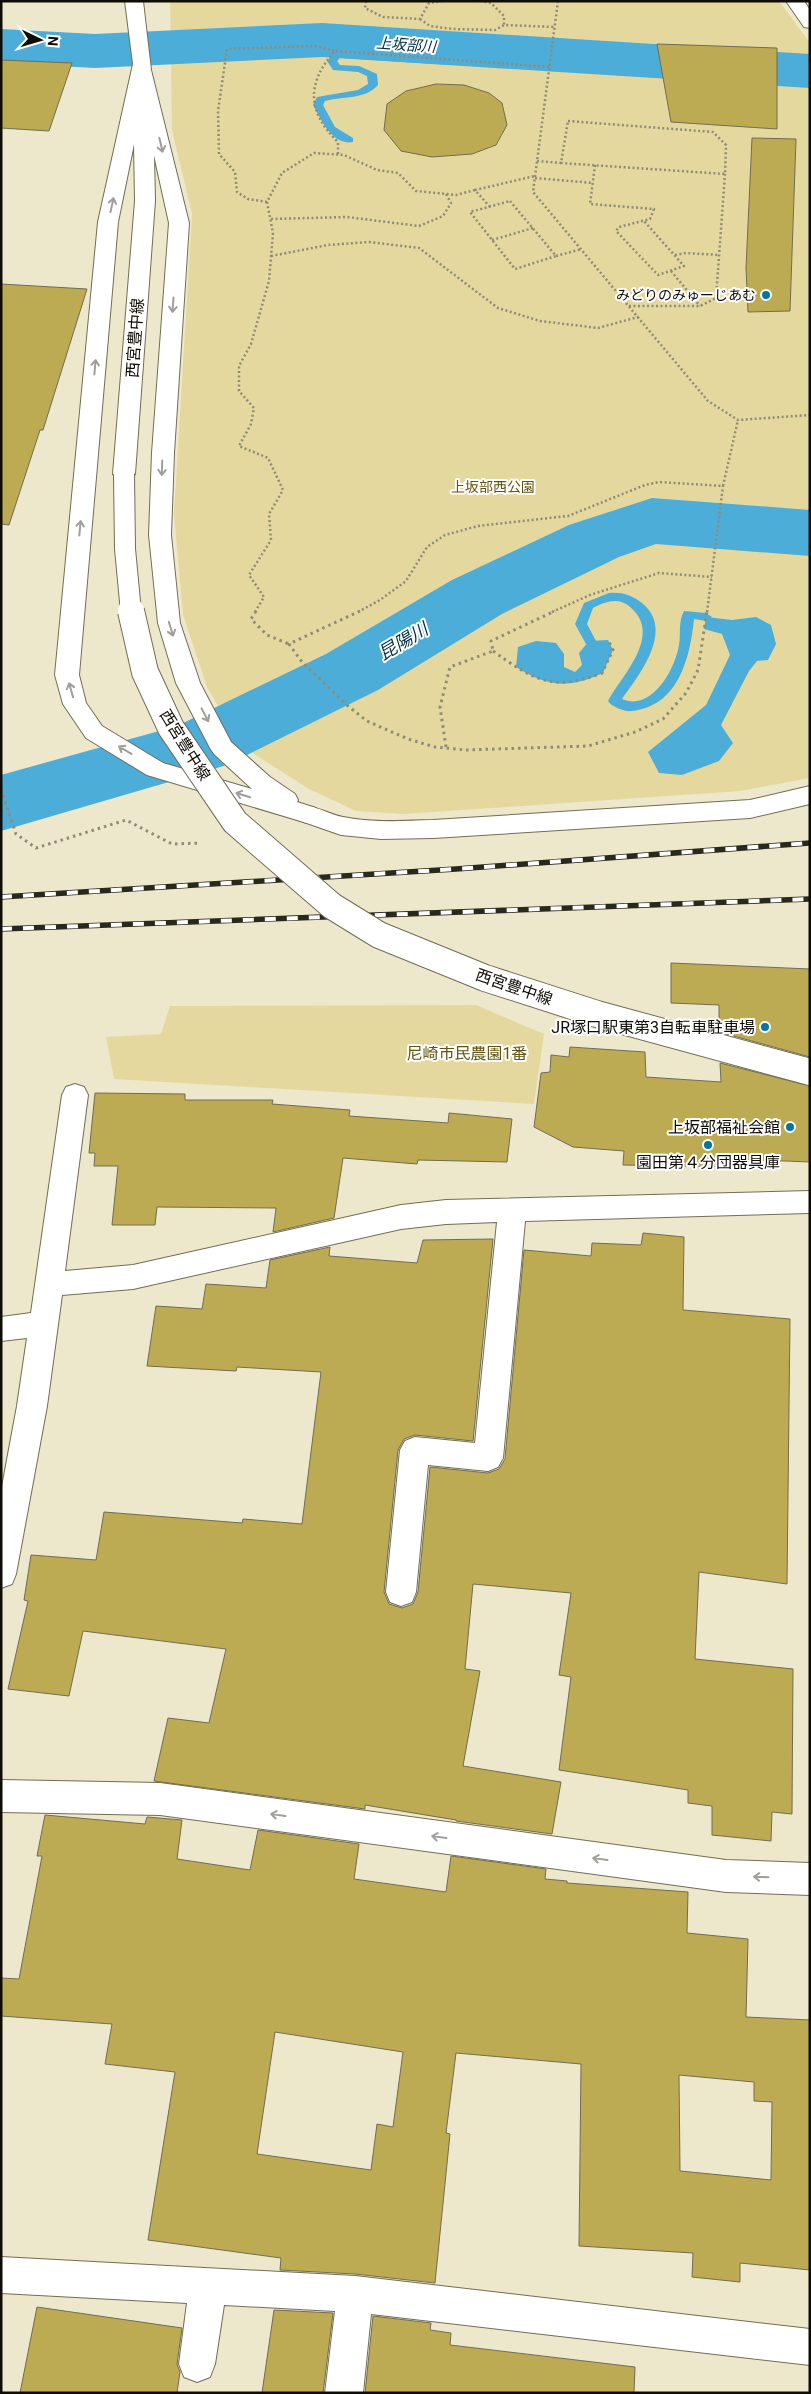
<svg xmlns="http://www.w3.org/2000/svg" width="811" height="2394" font-family="Roboto,'Noto Sans JP',sans-serif">
  <rect width="100%" height="100%" fill="#ede8cc"/>
  <g fill="#e5d89f">
    <path d="M170,1h609l31,42v735l-70,13 -336,23 -48,-3 -47,-22 -55,-35 -22,-24 -25,-43 -24,-72 -9,-101 18,-300 -20,-84z"/>
    <path d="M476,1005l68,29 -10,70 -420,-25 -8,-42 55,-3 9,-28z"/>
  </g>
  <g fill="#4cadd9">
    <path d="M706,617l26,3 24,-3 15,8 5,19 -8,16 -11,1 -8,10 -28,54 12,18 -14,18 -37,14 -23,-2 -11,-21 58,-47 24,-50 -8,-21 -18,-5z"/>
    <path d="M608,640l5,10 -10,23c-35,16 -55,14 -87,-6l2,-20 18,-6 20,2 8,11v13l11,5 7,-7 -3,-12 10,-12z"/>
  </g>
  <g fill="none" stroke-linecap="round" stroke-linejoin="round">
    <g fill="#4cadd9" fill-rule="evenodd">
      <path d="M453,45l5,3 -1,14 -5,3 -112,-7 -3,3 3,4 19,1 18,8 1,11c-13,15 -35,11 -53,16l-2,4 12,22 18,11v4c-21,4 -32,-23 -40,-37l4,-8 41,-7 10,-6 -1,-8 -9,-4 -25,-2 -6,-9 7,-8 113,6 1,-11z"/>
      <path d="M609,593c13,-1 23,2 33,10 33,27 -2,71 -20,96 29,13 53,-29 57,-54 2,-10 -1,-24 5,-34l22,2 6,4 -6,4 -12,-2c-4,40 -16,87 -62,92 -8,1 -20,-4 -24,-10 15,-27 56,-67 21,-95 -11,-9 -24,-4 -36,2l-6,16 9,17 -6,4 -4,-1 -11,-20 9,-21z"/>
    </g>
    <g fill="#4cadd9" fill-rule="evenodd">
      <path d="M322,23l488,31v34l-488,-31 -227,11 -94,-5v-34l94,5z"/>
      <path d="M652,498l158,12v46l-154,-12 -37,13 -117,57 -124,76 -151,75 -226,66v-56l176,-49 149,-72 126,-74 117,-55z"/>
    </g>
  </g>
  <g fill="#bdab53" stroke="#716c54" fill-rule="evenodd">
    <path d="M657,44l120,4v81l-106,-7z"/>
    <path d="M1,60l71,3 -23,68 -48,-3z"/>
    <path d="M436,84l28,1 25,8 13,10 5,22 -11,20 -24,9 -40,3 -31,-6 -17,-21 3,-26 19,-13z"/>
    <path d="M752,138l44,1 -6,172 -42,1 -2,-44z"/>
    <path d="M1,284l86,5 -44,141h-3l-31,95 -8,-1z"/>
    <path d="M671,963l139,6v88l-91,-25v-27l-48,-2z"/>
    <path d="M570,1047l75,5 1,25 75,5 -1,-19 90,23v76l-75,-3 1,8 -113,-2 1,-14 -51,-4 -39,-20 7,-54 9,-1 1,-17 18,2z"/>
    <path d="M95,1093l90,1v6h88l-1,4 78,6 -1,6 99,7 1,-10 63,6 -5,43 -89,-2 -1,4 -74,-6 -9,60 -61,14 3,-24 -119,-1 -2,18h-43l6,-59h-24l1,-13h-6z"/>
    <path d="M643,1233l41,4 -1,73 107,9 -3,265 -88,-12 -4,87 98,10 -1,145 -20,-2 -1,29 -59,-6v-29l-24,-3v-13l-129,-20 12,-93 -12,-2 12,-82 -98,-9 -8,85 15,2 -17,95 98,16 -9,52 -96,-13v-1l-91,-15v4l-211,-28 14,-63 41,5 17,-74 -143,-18 -14,65 -61,-7 20,-88 -4,-1 7,-45 65,5 8,-48 138,11 1,-4 59,5 19,-152 -84,-5 -1,4 -89,-5 9,-60 46,3 4,-25 60,4 4,-28 60,-13 -1,9 88,7 6,-23 70,-1 -20,202 -58,-6 -11,4 -6,11 -14,142 5,12 13,4 11,-4 5,-12 12,-125 58,6 11,-4 6,-10 19,-209 67,6 1,-13 49,2z"/>
    <path d="M45,1815l100,9 2,-7 35,3 -5,39 73,11 8,-40 101,14 -5,35 92,13 5,-36 95,13 -1,10 22,2v2l121,9 -1,41 61,6 -2,78 64,3v250l-70,-7v19l-48,-5 1,-24 -114,-7 2,-182 -125,-11 -10,80 4,1 -15,149 -80,-9 -75,-4 1,-12 -133,-18 27,-168 -70,-8 7,-40 -111,-8v-38l18,1 23,-123h-5zM275,2032l128,20 -10,75 -16,-3 -6,46 -114,-16zM679,2075l75,7v19l18,1 -1,78 -91,-9z"/>
    <path d="M37,2307l145,21 -5,36 3,8 -3,21h-157z"/>
    <path d="M274,2310l59,3 -10,80h-61z"/>
    <path d="M373,2316l58,7 -1,7 21,3 -1,12 185,22 -1,26h-269z"/>
  </g>
  <g fill="none" stroke-linecap="round" stroke-linejoin="round">
    <g stroke="#726d55" stroke-width="2">
      <g id="minor">
        <path d="M786,1h18l6,9v18l-6,-1z"/>
        <path d="M810,786v18l-60,14 -317,20 -52,1 -40,-4 -43,-15 -3,-6 3,-6c16,-5 29,6 45,9 29,6 60,4 90,3l317,-20z"/>
        <path d="M75,1084l9,3 4,8 -23,176 68,-6 268,-60 45,-5 364,-9v22l-285,8 -22,237 -5,9 -10,4 -60,-6 -12,127 -4,10 -11,4 -11,-4 -4,-10 14,-142 5,-9 10,-4 60,6 22,-221 -51,2 -45,5 -268,60 -71,6 -15,111 -31,168 -4,10 -11,4v-96l16,-86 10,-68 -26,3v-24l30,-4 31,-218 4,-8z"/>
        <path d="M1,1780l159,3 566,77 84,3v32l-84,-3 -566,-77 -159,-3z"/>
        <path d="M1,2257l354,19 455,53v36l-439,-51 -8,79h-38l10,-82 -111,-6 -9,59 -5,13 -13,5 -13,-5 -5,-13 8,-61 -186,-10z"/>
      </g>
    </g>
    <g stroke="#726d55" stroke-width="2">
      <path id="major" d="M125,1h18l8,69 38,153 -15,230 -3,82 9,88 20,60 31,59 39,35 25,17 3,6 -1,2 19,6 3,6 -3,6 -9,3 -160,-48 -61,-37 -23,-34 -8,-29 43,-453 35,-158zM134,144l1,57 -22,273 3,5 8,2 8,-2 3,-5 20,-273 -1,-46 15,68 -17,230 -3,82 9,88 18,60 34,65 4,6 38,35 -89,-26 -61,-37 -16,-23 -7,-28 39,-453z"/>
    </g>
    <g stroke="#8f8b77" stroke-width="2.5" stroke-dasharray="2 2.5" stroke-linecap="butt">
      <path d="M366,1l-1,7 18,9 37,2 9,-16 14,-2"/>
      <path d="M480,1l11,2 13,13v9"/>
      <path d="M558,1l-25,191 175,209 30,19 72,-5"/>
      <path d="M420,19l10,7 22,3 43,1 9,-5 51,2"/>
      <path d="M568,121l145,11 13,13 -1,29 -164,-11z"/>
      <path d="M338,154v-12c-31,-30 -32,-59 -3,-91l215,16"/>
      <path d="M537,161l24,2"/>
      <path d="M595,165l-5,39 64,5 -4,10 -31,8 -3,4 42,44 26,-9 -40,-45"/>
      <path d="M535,178l58,5"/>
      <path d="M510,201l46,55 -41,13 -45,-57z"/>
      <path d="M267,202l-19,-3 -11,-7 -2,-20 -16,-18 -1,-43 9,-62 88,-3 20,5"/>
      <path d="M490,207l-15,-17 60,-14"/>
      <path d="M271,219l76,-2 72,9 24,-10 8,-13 -5,-9"/>
      <path d="M492,240l41,-12"/>
      <path d="M675,255l11,-2 33,2"/>
      <path d="M271,256l57,-11 41,-3 50,6 79,60 42,13 58,7 40,-11"/>
      <path d="M556,256l26,-7"/>
      <path d="M671,271l29,35"/>
      <path d="M629,306h71l16,-8 9,-124"/>
      <path d="M723,486l15,-66"/>
      <path d="M255,612l9,-15 -15,-22 22,-35 -2,-26 14,-24 -15,-32 -29,-12 12,-22 3,-16 -15,-17v-25l12,-22 18,-63 4,-48 -6,-31 15,-29 32,-20 30,2 33,15 21,3 18,18 40,4 19,-5"/>
      <path d="M358,612l22,-12 26,-19 21,-34 18,-12 33,-9 90,-10 77,-31 14,-3 64,4"/>
      <path d="M552,612l38,-17 69,-22 53,4"/>
      <path d="M707,612l16,-126"/>
    </g>
    <g stroke="#8f8b77" stroke-width="3" stroke-dasharray="2.5 4" stroke-linecap="butt">
      <path d="M256,611l-5,8 16,16 22,9"/>
      <path d="M360,611l-71,33 13,18 46,44 19,15 41,18 27,8 31,3 122,-4 47,-14 28,-13 23,-26 12,-23 9,-59"/>
      <path d="M493,651c41,29 59,41 109,22l11,-23 -5,-10"/>
      <path d="M446,747l-6,-40 10,-40 43,-16 -2,-10 64,-30"/>
      <path d="M1,789l15,45 20,14 90,-28 46,24 29,-1"/>
    </g>
    <use href="#minor" fill="#fff" fill-rule="evenodd"/>
    <use href="#major" fill="#fff" fill-rule="evenodd"/>
    <g stroke="#2a281d" stroke-width="5.5">
      <g id="rail">
        <path d="M1,897l455,-28 354,-26"/>
        <path d="M1,929l809,-30"/>
      </g>
    </g>
    <use href="#rail" stroke="#fff" stroke-width="4" stroke-dasharray="11" stroke-linecap="butt"/>
    <g stroke="#726d55" stroke-width="22" stroke-linecap="butt">
      <path id="major-bridge-far1" d="M124,474l1,75 6,63"/>
    </g>
    <g stroke="#726d55" stroke-width="28" stroke-linecap="butt">
      <path id="major-bridge" d="M131,611l14,61 26,56 64,94 97,84 47,29 106,43 112,36 213,58"/>
    </g>
    <use href="#major-bridge-far1" stroke="#fff" stroke-width="20"/>
    <use href="#major-bridge" stroke="#fff" stroke-width="26"/>
  </g>
  <defs><path id="oneway-shaft" d="M-6 0H5M1.5-3L5.5 0L1.5 3" fill="none" stroke-width="1.6" stroke-linecap="round" stroke-linejoin="round" transform="scale(1.25)"/></defs>
  <g stroke="#9f9e9b">
    <use href="#oneway-shaft" transform="translate(161 145) rotate(77)"/>
    <use href="#oneway-shaft" transform="translate(112 205) rotate(-78)"/>
    <use href="#oneway-shaft" transform="translate(173 305) rotate(94)"/>
    <use href="#oneway-shaft" transform="translate(95 367) rotate(-85)"/>
    <use href="#oneway-shaft" transform="translate(162 468) rotate(92)"/>
    <use href="#oneway-shaft" transform="translate(80 528) rotate(-85)"/>
    <use href="#oneway-shaft" transform="translate(171 629) rotate(73)"/>
    <use href="#oneway-shaft" transform="translate(71 690) rotate(-106)"/>
    <use href="#oneway-shaft" transform="translate(205 715) rotate(62)"/>
    <use href="#oneway-shaft" transform="translate(125 750) rotate(-149)"/>
    <use href="#oneway-shaft" transform="translate(243 795) rotate(-163)"/>
    <use href="#oneway-shaft" transform="translate(278 1815) rotate(-172)"/>
    <use href="#oneway-shaft" transform="translate(439 1837) rotate(-172)"/>
    <use href="#oneway-shaft" transform="translate(600 1859) rotate(-172)"/>
    <use href="#oneway-shaft" transform="translate(761 1877) rotate(-178)"/>
  </g>
  <g fill="#00779f" stroke="#fff" stroke-width="2">
    <circle cx="766" cy="295" r="5"/>
    <circle cx="765" cy="1027" r="5"/>
    <circle cx="790" cy="1127" r="5"/>
    <circle cx="708" cy="1145" r="5"/>
  </g>
  <g text-anchor="middle" dominant-baseline="central" stroke-width="4" stroke-linejoin="round" paint-order="stroke">
    <g font-size="14" fill="#0e0c04" stroke="#fff" text-anchor="end">
      <text x="756" y="295">みどりのみゅーじあむ</text>
    </g>
    <g font-size="14" fill="#615310" stroke="#fff">
      <text x="493" y="487">上坂部西公園</text>
    </g>
    <g font-size="15" font-style="italic" fill="#033042" stroke="#fff">
      <text transform="translate(406 45) rotate(4)">上坂部川</text>
    </g>
    <g font-size="16" fill="#0e0c04" stroke="#fff">
      <text transform="translate(135 338) rotate(-86)">西宮豊中線</text>
      <text transform="translate(185 745) rotate(58)">西宮豊中線</text>
      <text transform="translate(514 987) rotate(19)">西宮豊中線</text>
    </g>
    <g font-size="16" fill="#0e0c04" stroke="#fff" text-anchor="end">
      <text x="755" y="1027">JR塚口駅東第3自転車駐車場</text>
      <text x="780" y="1127">上坂部福祉会館</text>
      <text x="708" y="1162" text-anchor="middle">園田第４分団器具庫</text>
    </g>
    <g font-size="16" fill="#615310" stroke="#fff">
      <text x="467" y="1053">尼崎市民農園1番</text>
    </g>
    <g font-size="18" font-style="italic" fill="#033042" stroke="#fff">
      <text transform="translate(403 641) rotate(-31)">昆陽川</text>
    </g>
  </g>
  <rect width="811" height="2394" fill="none" stroke="#0e0c04" stroke-width="5"/>
  <g transform="translate(40 40) rotate(95)" stroke="#ffffff" stroke-width="4" paint-order="stroke">
  <path d="M0-4L9 19L0 12L-9 19Z" fill="#0e0c04"/>
  <text y="-8" font-size="14" font-weight="bold" text-anchor="middle" fill="#0e0c04">N</text>
  </g>
</svg>
